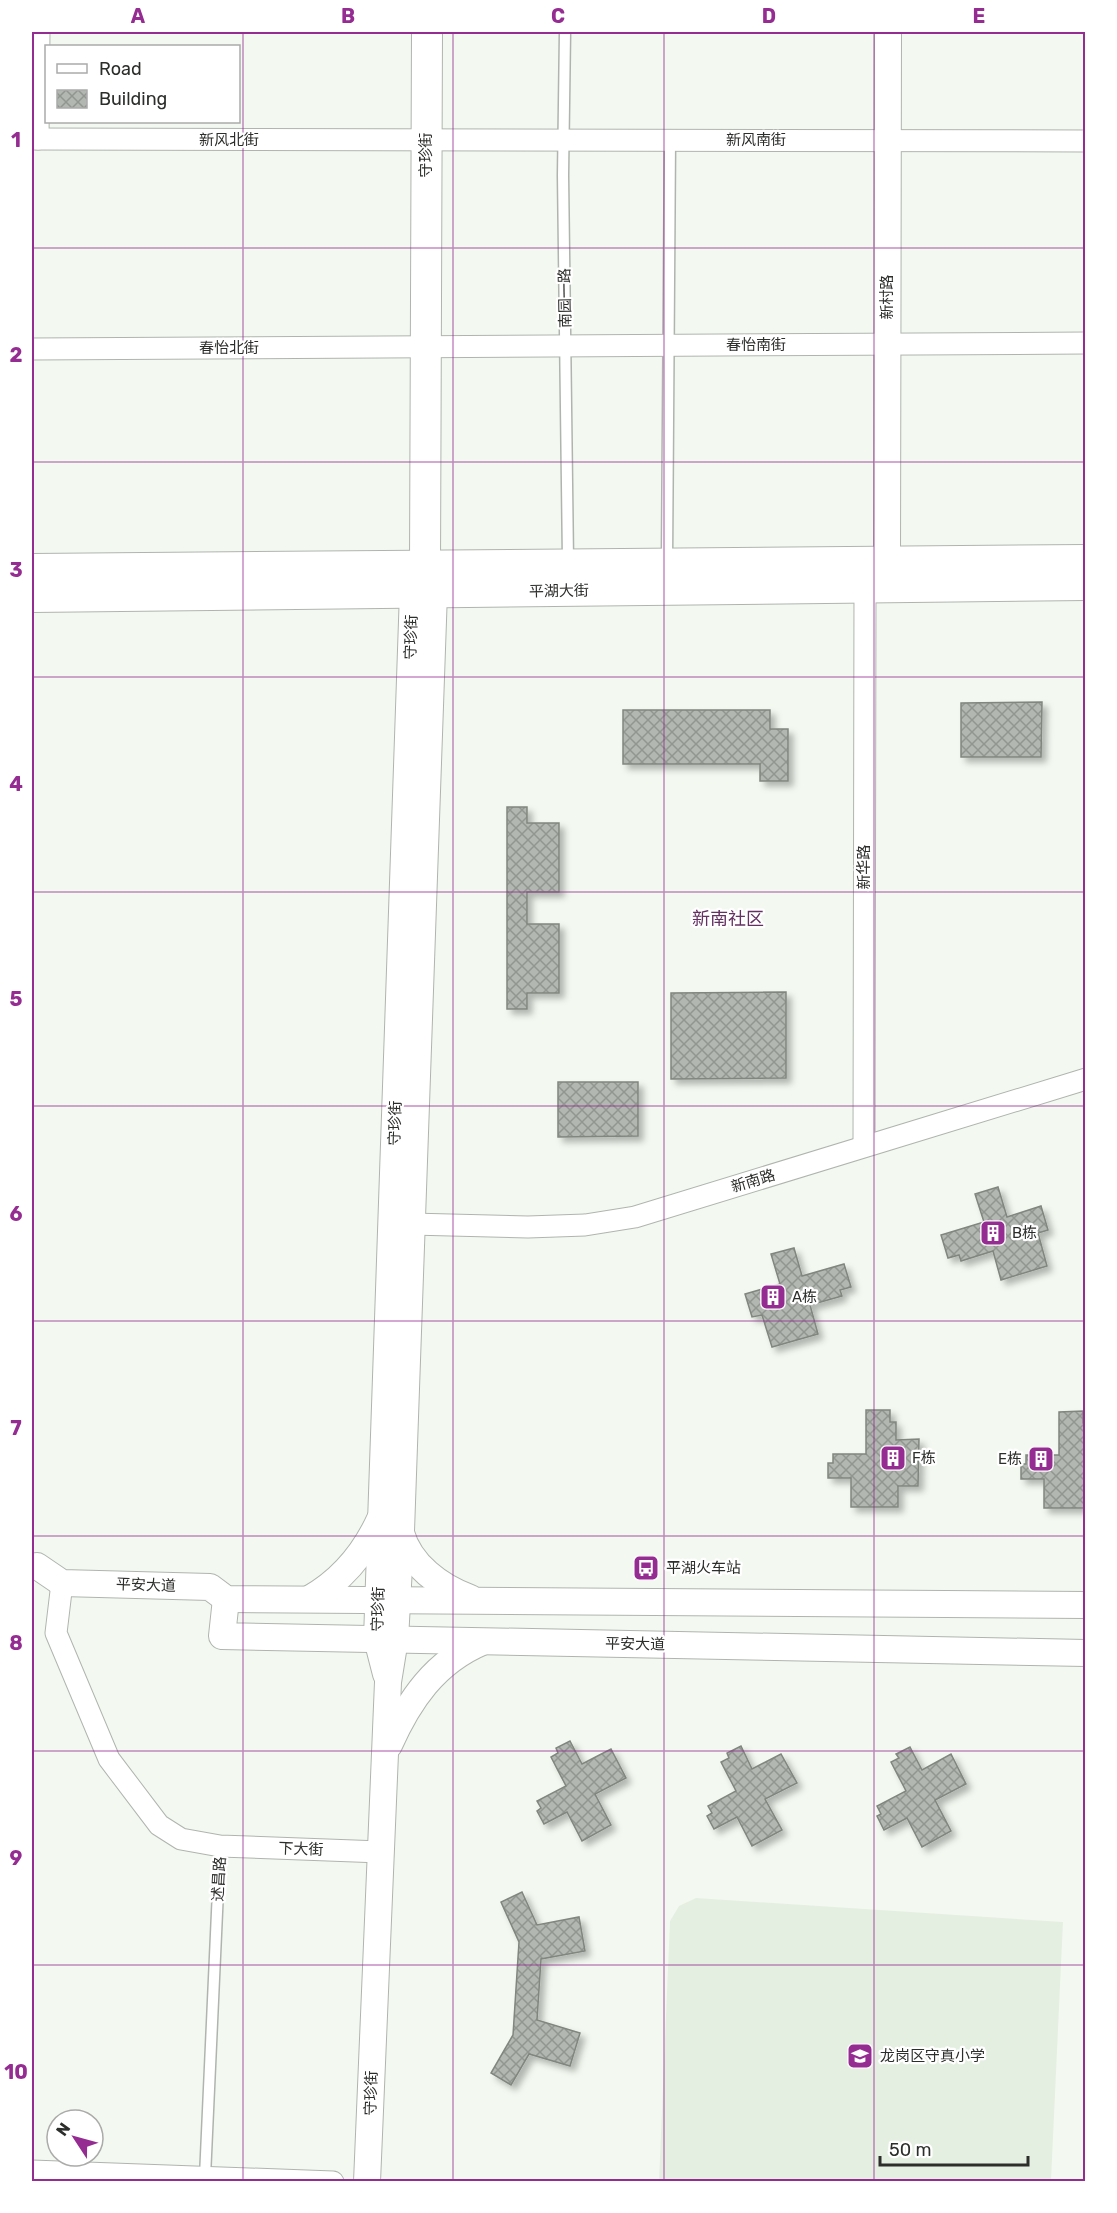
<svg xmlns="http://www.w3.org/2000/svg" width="1117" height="2213" font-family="Rubik,'Noto Sans SC',sans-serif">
  <defs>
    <pattern id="building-cross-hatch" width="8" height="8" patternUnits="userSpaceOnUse" patternTransform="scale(1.5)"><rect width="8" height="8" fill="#b2b8b1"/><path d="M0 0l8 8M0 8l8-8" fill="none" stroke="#919690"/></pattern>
    <filter id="shadow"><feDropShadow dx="5" dy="5" stdDeviation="3" flood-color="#0004"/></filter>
  </defs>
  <rect width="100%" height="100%" fill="#f3f9f1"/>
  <path fill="#e5efe1" d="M696,1898l367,24 -12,259h-392l11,-260 9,-15z"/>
  <g fill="url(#building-cross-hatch)" stroke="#81867f" stroke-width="1.5" filter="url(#shadow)">
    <path d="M1042,702l-1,55h-80v-54z"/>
    <path d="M623,710h147v19h18v52h-28v-17h-137z"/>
    <path d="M507,807h20v16h32v69h-32v32h32v69h-32v16h-20z"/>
    <path d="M786,992v86l-115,1v-86z"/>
    <path d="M558,1082h80v54l-80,1z"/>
    <path d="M998,1187l9,30 34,-11 7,24 -10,3 9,33 -46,14 -8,-29 -32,10 -2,-6 -11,3 -7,-23 43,-13 -9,-28z"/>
    <path d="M794,1248l8,28 42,-12 7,23 -11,3 2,6 -32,9 8,29 -46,13 -10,-32 -10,2 -7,-23 35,-10 -9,-30z"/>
    <path d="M866,1410h24v12h6v18l23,-1 -1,47h-20v21h-47v-29h-23v-15h5v-9h33z"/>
    <path d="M1083,1411v12h3v85h-42v-29h-23v-15h5v-9h33v-43z"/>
    <path d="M570,1741l12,23 29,-15 15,29 -31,16 16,31 -29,16 -15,-29 -23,12 -7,-13 4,-3 -4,-7 29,-15 -15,-29 7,-4 -2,-5z"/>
    <path d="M741,1746l11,23 29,-15 16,29 -32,16 17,31 -30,16 -15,-29 -23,12 -7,-13 5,-3 -4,-7 28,-15 -15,-29 8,-4 -2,-5z"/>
    <path d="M910,1747l12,23 29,-16 15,30 -31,16 16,31 -29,16 -15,-29 -23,12 -7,-14 4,-2 -4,-8 29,-15 -15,-29 8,-4 -3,-4z"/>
    <path d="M522,1892l15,33 42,-8 6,34 -44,8 -4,61 43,13 -10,33 -41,-12 -18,31 -20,-12 22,-38 6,-93 -18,-40z"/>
  </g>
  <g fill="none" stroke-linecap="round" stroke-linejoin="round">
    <g stroke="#afb5ae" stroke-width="13">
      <g id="service">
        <path d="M565,32l-2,143 5,386"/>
        <path d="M667,560l3,-420"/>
        <path d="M205,2177l15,-331"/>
      </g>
    </g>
    <g stroke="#afb5ae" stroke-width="23">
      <g id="minor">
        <path d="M32,139l1054,2"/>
        <path d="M38,139l1,-107"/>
        <path d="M32,349l1054,-6"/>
        <path d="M864,1146l1,-559"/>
        <path d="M411,1224l117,3 57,-2 50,-8 451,-138"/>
        <path d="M62,1583l-6,50 53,126 50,66 22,14 39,7 161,6"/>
        <path d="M32,2171l301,11"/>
      </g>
    </g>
    <g stroke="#afb5ae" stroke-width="28">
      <g id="tertiary">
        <path d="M887,562l1,-530"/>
        <path d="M401,1533c9,32 39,54 69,65"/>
        <path d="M37,1566l25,17 148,4 16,12 860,6"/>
        <path d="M226,1599l-4,37 864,17"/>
        <path d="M309,1599c32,-18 56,-47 71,-80"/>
        <path d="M386,1674l-9,-35 36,-1047 8,-18"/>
        <path d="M389,1745c20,-45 46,-83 93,-103"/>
        <path d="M367,2182l21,-500 7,-43 6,-108 33,-939 -7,-18"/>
      </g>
    </g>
    <g stroke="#afb5ae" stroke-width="32">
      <g id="secondary">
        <path d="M425,566l2,-534"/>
        <path d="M32,569l1054,-9"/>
        <path d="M32,597l1054,-12"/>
      </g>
    </g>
    <use href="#service" stroke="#fff" stroke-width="10"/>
    <use href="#minor" stroke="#fff" stroke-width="21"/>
    <use href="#tertiary" stroke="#fff" stroke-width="26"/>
    <use href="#secondary" stroke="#fff" stroke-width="30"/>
  </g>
  <path fill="none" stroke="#942c91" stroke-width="1.5" stroke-opacity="0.55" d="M243,32v2150M453,32v2150M664,32v2150M874,32v2150M32,248h1054M32,462h1054M32,677h1054M32,892h1054M32,1106h1054M32,1321h1054M32,1536h1054M32,1751h1054M32,1965h1054"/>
  <defs>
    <g id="building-square" transform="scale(1.35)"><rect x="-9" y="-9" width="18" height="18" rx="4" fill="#942c91" stroke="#fff"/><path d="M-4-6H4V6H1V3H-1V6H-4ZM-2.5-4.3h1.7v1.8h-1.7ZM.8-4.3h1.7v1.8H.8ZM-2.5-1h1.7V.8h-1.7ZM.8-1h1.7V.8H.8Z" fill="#fff"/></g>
    <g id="bus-square" transform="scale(1.35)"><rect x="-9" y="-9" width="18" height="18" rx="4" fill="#942c91" stroke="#fff"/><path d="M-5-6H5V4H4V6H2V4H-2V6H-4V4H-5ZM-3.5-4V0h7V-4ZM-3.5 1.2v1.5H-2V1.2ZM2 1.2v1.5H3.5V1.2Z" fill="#fff"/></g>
    <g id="school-square" transform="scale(1.35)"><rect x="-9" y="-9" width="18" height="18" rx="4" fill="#942c91" stroke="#fff"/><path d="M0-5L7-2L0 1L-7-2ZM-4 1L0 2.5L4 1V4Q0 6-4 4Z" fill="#fff"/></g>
  </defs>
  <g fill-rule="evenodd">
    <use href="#building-square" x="993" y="1233"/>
    <use href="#building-square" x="773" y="1297"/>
    <use href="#building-square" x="893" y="1458"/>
    <use href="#building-square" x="1041" y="1459"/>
    <use href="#bus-square" x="646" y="1568"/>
    <use href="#school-square" x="860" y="2056"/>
  </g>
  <g text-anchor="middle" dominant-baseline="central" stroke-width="4.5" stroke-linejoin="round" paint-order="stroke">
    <g font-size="15" fill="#2c2e2b" stroke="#fff">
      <text x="229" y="140">新风北街</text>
      <text x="756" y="140">新风南街</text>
      <text transform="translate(426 155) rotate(-90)">守珍街</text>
      <text transform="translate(887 297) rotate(-90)">新村路</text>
      <text transform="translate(565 298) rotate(-91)">南园一路</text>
      <text x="756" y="345">春怡南街</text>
      <text x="229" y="348">春怡北街</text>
      <text transform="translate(559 591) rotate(-1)">平湖大街</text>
      <text transform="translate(411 637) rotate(-88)">守珍街</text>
      <text transform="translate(864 867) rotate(-90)">新华路</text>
      <text transform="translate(395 1123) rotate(-88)">守珍街</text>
      <text transform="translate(753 1181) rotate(-17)">新南路</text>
      <text transform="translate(146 1585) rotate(2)">平安大道</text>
      <text transform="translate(378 1609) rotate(-88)">守珍街</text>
      <text transform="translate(635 1644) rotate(1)">平安大道</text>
      <text transform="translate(301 1849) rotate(2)">下大街</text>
      <text transform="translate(219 1879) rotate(-87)">述昌路</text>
      <text transform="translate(371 2093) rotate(-88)">守珍街</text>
    </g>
    <g font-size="15" fill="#2c2e2b" stroke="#fff" text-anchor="start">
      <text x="1012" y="1233">B栋</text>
      <text x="792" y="1297">A栋</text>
      <text x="912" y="1458">F栋</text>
      <text x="1022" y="1459" text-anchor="end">E栋</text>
      <text x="666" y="1568">平湖火车站</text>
      <text x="880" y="2056">龙岗区守真小学</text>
    </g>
    <g font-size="18" fill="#643162" stroke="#fff">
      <text x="728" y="919">新南社区</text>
    </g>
  </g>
  <rect width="1117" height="2213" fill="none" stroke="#ffffff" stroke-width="66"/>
  <rect x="45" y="45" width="195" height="78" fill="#ffffff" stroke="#ababaa" stroke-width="1.5"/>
  <rect x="57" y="64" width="30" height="9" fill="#ffffff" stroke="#ababaa" stroke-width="1.5"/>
  <text x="99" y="75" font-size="18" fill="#2c2e2b">Road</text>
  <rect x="57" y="90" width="30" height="18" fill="url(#building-cross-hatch)" stroke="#ababaa" stroke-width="1.5"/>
  <text x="99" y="105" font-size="18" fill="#2c2e2b">Building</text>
  <g transform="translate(75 2138) rotate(306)"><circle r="28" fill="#ffffff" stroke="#ababaa" stroke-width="1.5"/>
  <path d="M0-4.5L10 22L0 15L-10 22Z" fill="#942c91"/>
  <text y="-9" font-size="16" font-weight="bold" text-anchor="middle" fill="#2c2e2b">N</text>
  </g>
  <path d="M880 2156v9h148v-9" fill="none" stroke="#2c2e2b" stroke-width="3"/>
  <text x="889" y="2156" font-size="18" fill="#2c2e2b" stroke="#ffffff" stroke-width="4.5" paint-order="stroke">50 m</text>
  <rect x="33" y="33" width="1051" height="2147" fill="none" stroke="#942c91" stroke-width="2"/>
  <g font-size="20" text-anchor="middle" font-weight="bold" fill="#942c91">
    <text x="138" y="23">A</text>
    <text x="348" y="23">B</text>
    <text x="558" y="23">C</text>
    <text x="769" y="23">D</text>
    <text x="979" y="23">E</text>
    <text x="16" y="147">1</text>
    <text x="16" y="362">2</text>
    <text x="16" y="577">3</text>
    <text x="16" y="791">4</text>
    <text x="16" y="1006">5</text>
    <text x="16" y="1221">6</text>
    <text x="16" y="1435">7</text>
    <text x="16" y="1650">8</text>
    <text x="16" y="1865">9</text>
    <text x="16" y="2079">10</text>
  </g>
</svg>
